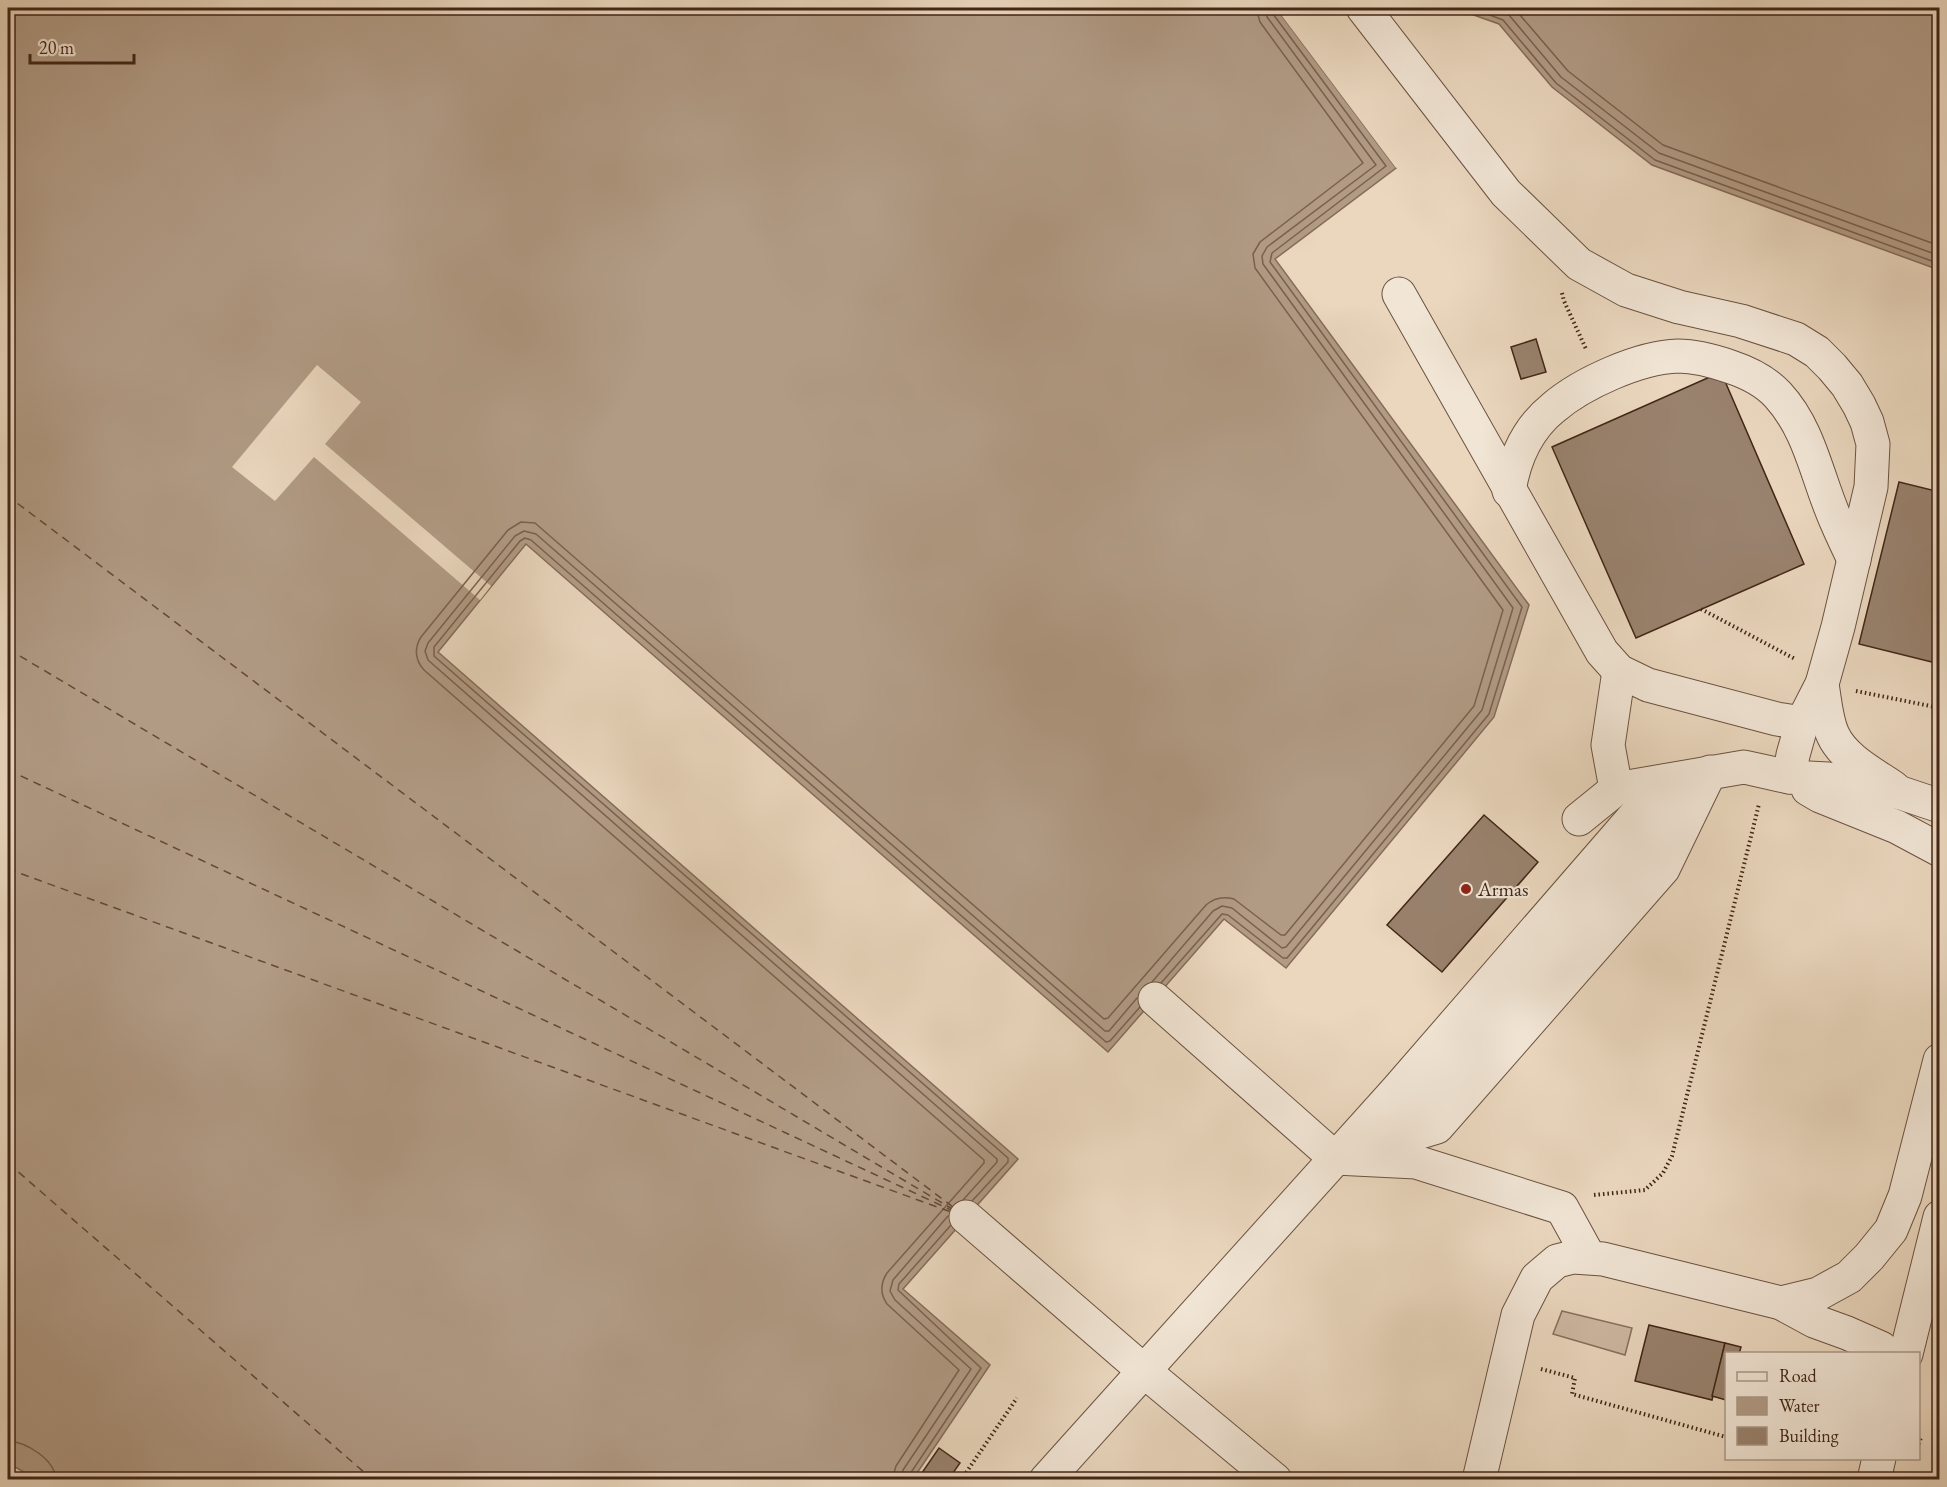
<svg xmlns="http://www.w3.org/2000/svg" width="1947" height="1487" font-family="'EB Garamond',serif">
  <rect width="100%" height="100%" fill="#ead7be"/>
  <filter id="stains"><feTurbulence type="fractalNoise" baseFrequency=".00333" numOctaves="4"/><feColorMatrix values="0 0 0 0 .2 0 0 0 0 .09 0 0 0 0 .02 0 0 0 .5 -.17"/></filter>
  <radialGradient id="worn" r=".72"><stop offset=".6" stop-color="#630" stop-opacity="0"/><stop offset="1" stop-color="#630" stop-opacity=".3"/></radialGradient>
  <path fill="#cdb9a2" stroke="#88705c" stroke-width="1.5" d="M1562,1311l70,17 -7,27 -72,-21z"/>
  <g fill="#b19b85" stroke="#856c59" stroke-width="1.5">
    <path d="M8,8h1268l120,160 -121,91 254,346 -35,112 -208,251 -62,-49 -116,133 -582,-508 -88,108 580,507 -115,130 87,76 -77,114 -875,1 -30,-17z"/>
    <path d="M1454,8h485v262l-287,-105 -100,-78 -53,-63z"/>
  </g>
  <g fill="#ead7be">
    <path d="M1276,8h4l118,158 -2,2z"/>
    <path d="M317,365l44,37 -36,42 166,142 -11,14 -166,-143 -39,44 -43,-34z"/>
  </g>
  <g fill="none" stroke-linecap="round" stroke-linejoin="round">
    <g stroke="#7a604e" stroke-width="1.5">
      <path d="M1471,8l32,12 53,63 99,77 285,104"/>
      <path d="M1493,8l16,7 52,62 98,76 281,103"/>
      <path d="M1514,8l54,63 95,74 277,101"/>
      <path d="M1152,982l61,-71 9,-5 10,2 50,40 4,-1 196,-237 31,-102 -250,-344 -1,-8 5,-9 109,-82 -109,-148 -2,-9"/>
      <path d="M1161,983l61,-69 6,1 55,43h4l202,-244 33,-107 -252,-345 2,-9 114,-87 -113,-152 -1,-6"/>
      <path d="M963,1200l34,-38v-3l-569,-499 -3,-9 3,-8 87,-107 9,-5 12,3 569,497h4l28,-33"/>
      <path d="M972,1201l36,-39v-4l-574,-502v-9l86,-106 5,-3 6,2 575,502 4,-1 30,-34"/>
      <path d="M8,1441c18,1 47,18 48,39"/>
      <path d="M892,1480l4,-14 63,-96 -72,-66c-7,-10 -7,-20 0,-31l97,-110v-3l-560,-490c-9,-10 -10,-22 -3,-33l87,-107 13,-8 14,1 569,496 4,-1 98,-113c8,-7 17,-9 28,-6l47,36h4l189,-229 29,-96 -248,-342 -2,-14 7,-12 103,-79 -103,-141 -4,-14"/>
      <path d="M901,1480l2,-10 68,-101 -76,-69 -5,-9 3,-11 55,-64"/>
      <path d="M909,1480l1,-6 71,-106 -83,-78 1,-6 52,-59"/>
    </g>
    <g stroke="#634938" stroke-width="1.5" stroke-dasharray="8 6" stroke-linecap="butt">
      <path d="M8,494l1,3 944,710"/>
      <path d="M8,649l946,561"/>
      <path d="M8,770l943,440"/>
      <path d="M8,869l943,343"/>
      <path d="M8,1163l365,317"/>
    </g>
  </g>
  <g fill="#99826e" stroke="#422617" stroke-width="1.5">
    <path d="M1536,339l10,33 -25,7 -10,-32z"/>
    <path d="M1721,372l83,192 -168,74 -84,-191z"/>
    <path d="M1899,482l41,10v172l-81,-20z"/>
    <path d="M1484,815l54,47 -96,110 -55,-47z"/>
    <path d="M1649,1325l76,18 -13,57 -77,-19z"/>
    <path d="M1725,1343l16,4 -2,7h-13v46l-14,-4z"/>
    <path d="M939,1448l21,15 -12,17h-31z"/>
  </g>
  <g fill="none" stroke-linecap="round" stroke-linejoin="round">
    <g stroke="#6c5241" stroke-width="35">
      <g id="minor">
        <path d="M1363,8l143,185 73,71 47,26 53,17 62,14 55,18 21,13 15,15 15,18 12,20 8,17 6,22 -2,43 -33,140 -16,57 -20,39 -9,32 -4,22"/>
        <path d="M1399,294l203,358 17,19 29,14 129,34 25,4"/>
        <path d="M1509,491c5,-31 18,-62 44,-83 29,-25 87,-51 125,-52 19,0 36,5 53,11 18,6 34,14 47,28 33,36 39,84 59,128 5,12 11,24 17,37"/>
        <path d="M1822,684c3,17 4,36 11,51 11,24 41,39 61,53"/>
        <path d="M1616,789l-8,-44 11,-74"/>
        <path d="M1808,789l12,7 77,31 43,23"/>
        <path d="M1579,819l37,-30 128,-22 45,10 39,2 73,14 39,13"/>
        <path d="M1155,999l180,159 81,4 146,46 27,49"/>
        <path d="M1375,1134l41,-26 265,-301"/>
        <path d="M1335,1158l102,-31 226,-258 47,-97"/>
        <path d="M966,1217l178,154 253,-281 268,-309"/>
        <path d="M1781,1303l37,-9 31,-17 20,-20 22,-27 14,-34 35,-136"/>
        <path d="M1906,1354l34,-137"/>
        <path d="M1046,1480l98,-109 131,109"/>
        <path d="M1479,1480l39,-165 19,-37 20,-17 16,-4 30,2 178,44 33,18 33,12 34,15 6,6"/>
        <path d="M1874,1480l5,-22"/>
      </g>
    </g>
    <g stroke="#422617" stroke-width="4" stroke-dasharray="1.5 3" stroke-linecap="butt">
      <path d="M1562,293l2,8 22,48"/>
      <path d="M1701,609l94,50"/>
      <path d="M1856,691l84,17"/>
      <path d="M1594,1195l51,-5 18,-17 9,-17 87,-352"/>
      <path d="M1541,1369l34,9 -3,16 154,43"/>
      <path d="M1918,1437h3l-3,10"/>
      <path d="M961,1480l56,-82"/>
    </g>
    <use href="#minor" stroke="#f1e5d5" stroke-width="33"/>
  </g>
  <circle fill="#8f2418" stroke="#f1e5d5" stroke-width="2" cx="1466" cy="889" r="6"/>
  <g text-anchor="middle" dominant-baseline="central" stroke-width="4.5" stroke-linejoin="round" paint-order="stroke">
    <g font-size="20" fill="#422617" stroke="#f1e5d5" text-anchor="start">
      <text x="1478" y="889">Armas</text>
    </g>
  </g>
  <rect width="1947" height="1487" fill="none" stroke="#ead7be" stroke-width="30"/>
  <rect x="9" y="9" width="1929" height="1469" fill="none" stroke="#422617" stroke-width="3"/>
  <rect x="15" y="15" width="1917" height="1457" fill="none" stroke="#422617" stroke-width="1.5"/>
  <rect x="1725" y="1352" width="195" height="108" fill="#f1e5d5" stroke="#ab9989" stroke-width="1.5"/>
  <rect x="1737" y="1372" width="30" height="9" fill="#f1e5d5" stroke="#ab9989" stroke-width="1.5"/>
  <text x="1779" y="1382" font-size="18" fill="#422617">Road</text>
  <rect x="1737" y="1397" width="30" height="18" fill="#b19b85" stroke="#ab9989" stroke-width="1.5"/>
  <text x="1779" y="1412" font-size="18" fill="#422617">Water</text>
  <rect x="1737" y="1427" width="30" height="18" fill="#99826e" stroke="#ab9989" stroke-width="1.5"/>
  <text x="1779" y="1442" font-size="18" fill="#422617">Building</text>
  <path d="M30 54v9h104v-9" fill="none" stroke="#422617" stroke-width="3"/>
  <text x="39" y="54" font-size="18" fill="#422617" stroke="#f1e5d5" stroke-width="4.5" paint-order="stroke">20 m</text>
  <rect width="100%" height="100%" filter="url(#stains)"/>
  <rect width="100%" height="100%" fill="url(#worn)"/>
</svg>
